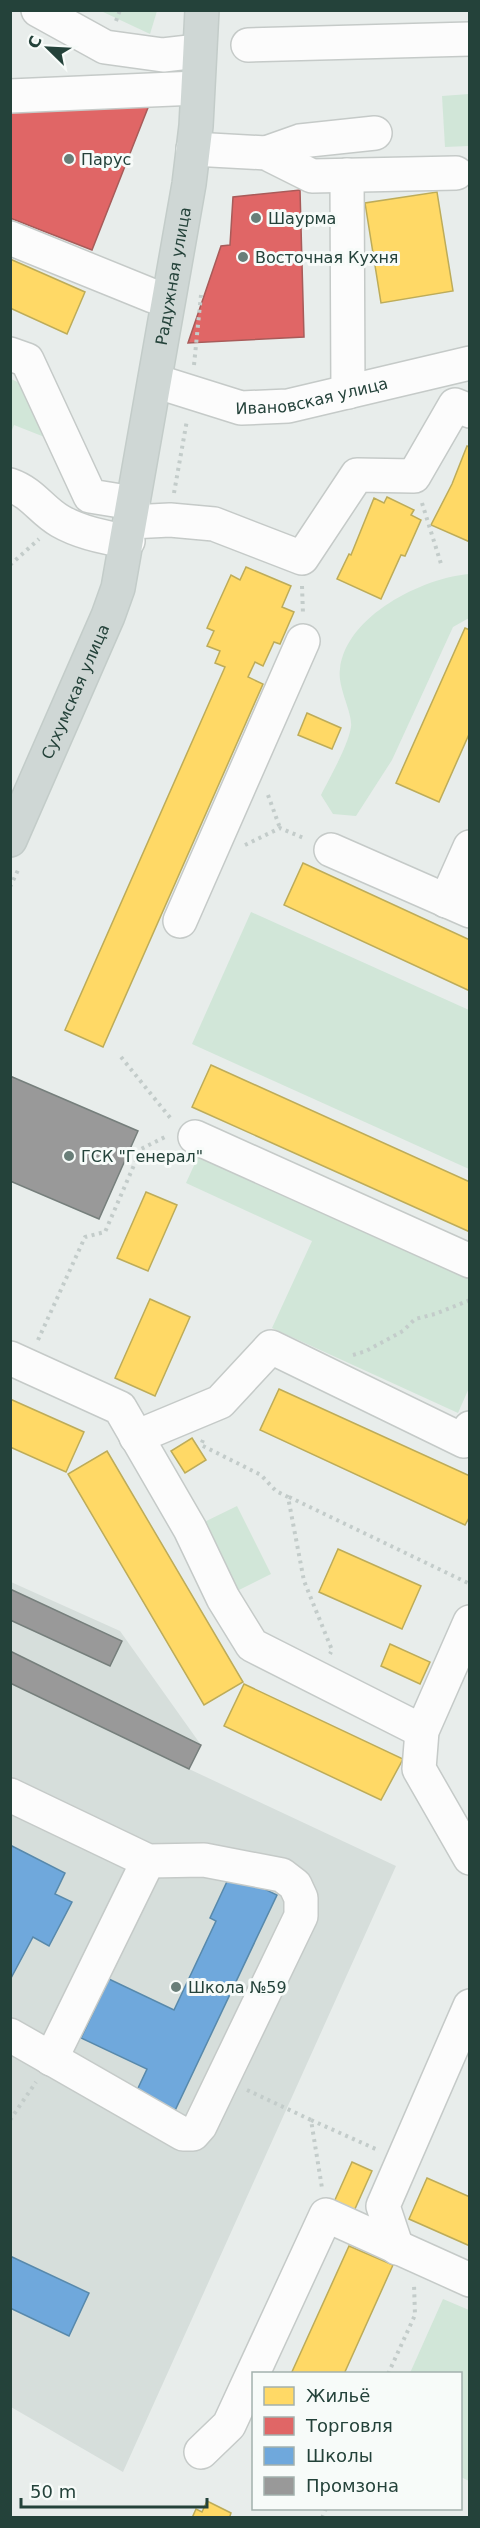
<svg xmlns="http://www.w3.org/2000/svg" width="480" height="2528" font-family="'DejaVu Sans',sans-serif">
  <rect width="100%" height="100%" fill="#e8edeb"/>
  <path fill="#d6dedb" d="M11,1582l109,49 81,114 -12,24 207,97 -273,606 -112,-65z"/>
  <g fill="#d1e6d8">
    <path d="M101,11h56l-7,23z"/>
    <path d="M469,94v52l-24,1 -3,-51z"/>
    <path d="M11,379l13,6 23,53 -33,-13 -3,8z"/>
    <path d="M469,574v44l-16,9 -61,133 -36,56 -23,-2 -12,-19c9,-18 27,-49 30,-68 2,-14 -14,-40 -11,-58 6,-53 82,-91 129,-95z"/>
    <path d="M251,912l218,98v159l-277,-125z"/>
    <path d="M201,1150l268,123v115l-11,25 -186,-85 40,-87 -126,-58z"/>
    <path d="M237,1506l34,68 -48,24 -33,-69z"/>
    <path d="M443,2299l26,11v171l-8,-4 -1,-103 -50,-1z"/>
  </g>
  <g fill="#ffd966" stroke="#bdac59" stroke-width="1.5">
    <path d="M437,192l16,99 -72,12 -16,-100z"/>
    <path d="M10,259l75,33 -18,42 -57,-26z"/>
    <path d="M467,446l3,1v95l-39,-17 21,-41z"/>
    <path d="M387,497l27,13 -3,5 10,5 -16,36 -4,-1 -20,44 -44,-20 12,-25 2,1 23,-57 10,5z"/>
    <path d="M246,567l45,19 -9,21 12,5 -14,32 -6,-2 -11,24 -8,-4 -7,15 15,7 -160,363 -38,-17 160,-363 -10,-4 5,-12 -13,-5 7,-15 -7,-3 24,-53 9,5z"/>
    <path d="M465,628l5,2v102l-31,70 -43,-19z"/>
    <path d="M307,713l34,15 -9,21 -34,-14z"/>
    <path d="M303,863l167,77v51l-186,-86z"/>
    <path d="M211,1065l259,117v50l-278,-125z"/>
    <path d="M146,1192l31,13 -29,66 -31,-13z"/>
    <path d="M150,1299l40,18 -35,79 -40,-18z"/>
    <path d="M279,1389l191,87v40l-5,9 -205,-95z"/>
    <path d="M10,1399l74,33 -18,40 -56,-25z"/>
    <path d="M192,1438l14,22 -21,13 -14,-22z"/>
    <path d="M107,1451l136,231 -39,23 -136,-231z"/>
    <path d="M338,1549l83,37 -19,43 -83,-37z"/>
    <path d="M390,1644l40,18 -10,22 -39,-18z"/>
    <path d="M244,1684l159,75 -22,41 -157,-74z"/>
    <path d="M352,2162l20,9 -18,40 -20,-9z"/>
    <path d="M427,2178l43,19v49l-61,-27z"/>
    <path d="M349,2246l44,19 -49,109h-53z"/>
    <path d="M207,2501l24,12 -1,3 3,2h-41l4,-9 6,3z"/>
  </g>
  <g fill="#e06666" stroke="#a85b59" stroke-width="1.5">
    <path d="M153,95l-61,155 -82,-32v-119z"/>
    <path d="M300,190l4,147 -116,6 33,-97 9,-1 3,-48z"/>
  </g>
  <g fill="#6fa8dc" stroke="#5889ab" stroke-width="1.5">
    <path d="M10,1845l55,28 -10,21 17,8 -23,44 -16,-9 -23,43z"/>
    <path d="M231,1873l46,22 -106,224 -39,-18 15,-32 -66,-31 28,-59 65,31 42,-89 -6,-3z"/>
    <path d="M10,2256l79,37 -20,43 -59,-28z"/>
  </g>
  <g fill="#999" stroke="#767f7c" stroke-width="1.5">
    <path d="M10,1076l128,55 -39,88 -89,-38z"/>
    <path d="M10,1589l112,52 -12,25 -100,-46z"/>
    <path d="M10,1651l191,94 -12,24 -179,-86z"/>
  </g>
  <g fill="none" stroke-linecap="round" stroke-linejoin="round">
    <g stroke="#c5cac8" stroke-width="36">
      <g id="minor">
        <path d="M38,10l67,37 58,8 35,-4"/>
        <path d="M248,45l222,-6"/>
        <path d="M10,96l187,-8"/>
        <path d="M193,149l73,4 46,23 144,-3"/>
        <path d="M266,153l34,-12 75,-8"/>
        <path d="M347,175l1,217"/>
        <path d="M10,238l143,58"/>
        <path d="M10,354l17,6 63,136 43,7"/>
        <path id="s1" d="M155,381l86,27 47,-2 182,-43"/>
        <path d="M10,485c23,8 31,25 50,36 19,11 46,17 68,20"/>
        <path d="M130,522l40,-2 44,4 88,34 55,-83 57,1 41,-71 15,6"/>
        <path d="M331,850l139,61"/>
        <path d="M446,901l24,-54"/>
        <path d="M180,921l123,-280"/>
        <path d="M195,1137l275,124"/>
        <path d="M10,1358l110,50 70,121 33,69 29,47 170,86"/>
        <path d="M136,1437l84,-35 51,-55 193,94 6,-13"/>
        <path d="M470,1622l-48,109 -3,38 51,89"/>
        <path d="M10,1795l138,66 56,-1 78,15 13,10 6,13v18l-101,210 -7,8h-10l-173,-99"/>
        <path d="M51,2059l97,-198"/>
        <path d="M397,2248l-14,-42 87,-200"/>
        <path d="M201,2452l28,-27 97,-210 144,65"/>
      </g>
    </g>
    <g stroke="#c3ccc9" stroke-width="36">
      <g id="major">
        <path id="s2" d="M10,840l98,-224 10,-28 71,-404 7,-58 6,-116"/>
      </g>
    </g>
    <g stroke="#c3ccca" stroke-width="4" stroke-dasharray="3 4.5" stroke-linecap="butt">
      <path d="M116,21l4,-11"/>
      <path d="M194,365l7,-70"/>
      <path d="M174,493l13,-73"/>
      <path d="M422,503l20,64"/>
      <path d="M10,565l29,-26"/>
      <path d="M302,586l1,28"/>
      <path d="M268,795l12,33"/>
      <path d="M245,845l35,-17 26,11"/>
      <path d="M10,887l9,-19"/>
      <path d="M121,1057l51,63"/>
      <path d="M38,1340l47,-103 20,-5 36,-83 26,-13"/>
      <path d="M353,1355l13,-4 37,-20 12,-12 20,-5 35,-14"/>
      <path d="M203,1440l-2,5 60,30 15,16 12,6 16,84 28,69 -2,4"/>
      <path d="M289,1497l181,87"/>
      <path d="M247,2090l64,30 11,68"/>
      <path d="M10,2120l26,-38"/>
      <path d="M311,2120l67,30"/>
      <path d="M388,2374l27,-59 -1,-31"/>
      <path d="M322,2518l4,-10"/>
    </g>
    <use href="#minor" stroke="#fcfcfc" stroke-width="33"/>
    <use href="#major" stroke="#cfd7d5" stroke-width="33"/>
  </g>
  <g fill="#697e78" stroke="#f7fbf9" stroke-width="2">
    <circle cx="69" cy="159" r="6"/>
    <circle cx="256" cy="218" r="6"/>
    <circle cx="243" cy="257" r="6"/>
    <circle cx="69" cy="1156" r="6"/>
    <circle cx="176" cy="1987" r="6"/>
  </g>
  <g text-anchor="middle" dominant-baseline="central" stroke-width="6" stroke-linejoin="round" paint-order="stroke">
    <g font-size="16" fill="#24423a" stroke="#f7fbf9" text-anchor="start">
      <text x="81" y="159">Парус</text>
      <text x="268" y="218">Шаурма</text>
      <text x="255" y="257">Восточная Кухня</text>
      <text x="81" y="1156">ГСК "Генерал"</text>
      <text x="188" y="1987">Школа №59</text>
    </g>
    <g font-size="16" fill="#24423a" stroke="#f7fbf9">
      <text stroke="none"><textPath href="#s2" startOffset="591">Радужная улица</textPath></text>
      <text stroke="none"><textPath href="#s1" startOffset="162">Ивановская улица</textPath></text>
      <text stroke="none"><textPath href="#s2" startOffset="162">Сухумская улица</textPath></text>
    </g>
  </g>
  <rect width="480" height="2528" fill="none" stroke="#24423a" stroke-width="24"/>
  <rect x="252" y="2372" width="210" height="138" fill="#f7fbf9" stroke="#a3b1ad" stroke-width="1.5"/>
  <rect x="264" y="2387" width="30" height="18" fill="#ffd966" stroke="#a3b1ad" stroke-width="1.5"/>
  <text x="306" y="2402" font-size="18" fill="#24423a">Жильё</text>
  <rect x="264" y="2417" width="30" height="18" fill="#e06666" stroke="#a3b1ad" stroke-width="1.5"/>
  <text x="306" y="2432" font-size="18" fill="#24423a">Торговля</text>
  <rect x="264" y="2447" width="30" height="18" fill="#6fa8dc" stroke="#a3b1ad" stroke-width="1.5"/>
  <text x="306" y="2462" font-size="18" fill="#24423a">Школы</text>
  <rect x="264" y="2477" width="30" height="18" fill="#999999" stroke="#a3b1ad" stroke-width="1.5"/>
  <text x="306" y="2492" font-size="18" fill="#24423a">Промзона</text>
  <g transform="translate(48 48) rotate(294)" stroke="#f7fbf9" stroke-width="4.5" paint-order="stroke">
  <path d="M0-4.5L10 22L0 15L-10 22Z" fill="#24423a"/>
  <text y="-9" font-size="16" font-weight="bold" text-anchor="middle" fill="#24423a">С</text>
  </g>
  <path d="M21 2498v9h186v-9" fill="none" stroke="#24423a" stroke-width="3"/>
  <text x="30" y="2498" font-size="18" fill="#24423a" stroke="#f7fbf9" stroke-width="4.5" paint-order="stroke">50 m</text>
</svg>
